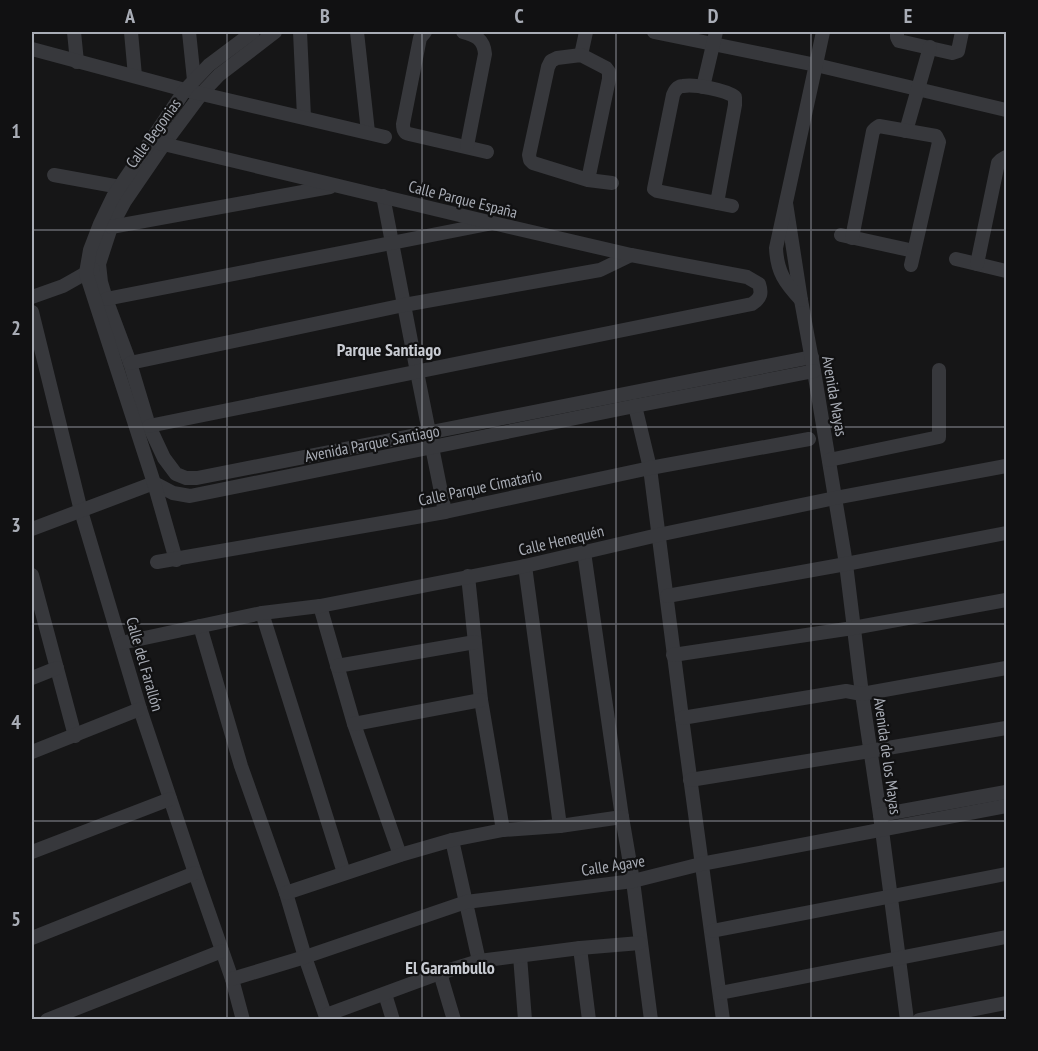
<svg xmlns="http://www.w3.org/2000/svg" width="1038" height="1051" font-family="'PT Sans Narrow',sans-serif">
  <rect width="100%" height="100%" fill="#161617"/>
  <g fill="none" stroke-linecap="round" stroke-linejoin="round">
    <g stroke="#37383c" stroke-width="14">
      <path d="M74,32l3,30"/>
      <path d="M131,32l4,44"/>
      <path d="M189,32l5,48"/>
      <path d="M275,32l-56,43 -17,18 -38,51 -39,57 -14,26 -12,37 2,18 5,17 24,64 19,63 15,32 12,16 10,4h11c205,-39 410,-81 615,-121"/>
      <path d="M300,32l4,85"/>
      <path d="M357,32l11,100"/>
      <path d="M425,32l-5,6 -17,86c0,5 1,9 6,10l78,18"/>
      <path d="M463,32c12,3 21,7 22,22l-18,92"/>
      <path d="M654,32l162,33 190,45"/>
      <path d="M897,32v5l2,4 53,12 6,-2 4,-19"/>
      <path d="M32,49l153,41 200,47"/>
      <path d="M581,55l5,-23"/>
      <path d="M703,87l13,-55"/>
      <path d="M906,131l24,-84"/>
      <path d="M54,175l66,12"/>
      <path d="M588,180l21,-101v-7l-3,-4 -25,-13 -24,3 -6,3 -3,6 -19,88 1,5 3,3 55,17 24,3"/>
      <path d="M383,196l34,176 28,140"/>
      <path d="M717,203l18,-98v-8c-9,-7 -40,-13 -52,-11 -5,0 -8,4 -10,9l-19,94 3,2 75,15"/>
      <path d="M786,203l15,97 13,71 32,193 16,130 18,121 27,205"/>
      <path d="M111,227l219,-40"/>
      <path d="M841,235l73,16"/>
      <path d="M852,238l21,-107 3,-3 3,-2 57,10 3,6 -28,123"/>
      <path d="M956,259l50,12"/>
      <path d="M977,264l21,-101 3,-3 5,-3"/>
      <path d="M32,297l31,-11 30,-17"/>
      <path d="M106,299l382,-75"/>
      <path d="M801,300c-16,-17 -24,-28 -25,-52l47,-216"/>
      <path d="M32,312l49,199 59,198 55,164 37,106 11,41"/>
      <path d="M130,363l274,-58 196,-35 31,-15"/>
      <path d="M635,406l15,62 32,250 41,302"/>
      <path d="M149,426l603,-122c9,-6 10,-11 7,-20l-12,-7 -116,-22 -138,-32 -342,-82"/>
      <path d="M829,460l110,-23v-67"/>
      <path d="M154,483l19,10 17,3 445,-90 179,-35"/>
      <path d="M32,529l122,-46"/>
      <path d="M584,552l38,265 11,64 18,139"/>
      <path d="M176,560l-22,-77 -68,-210 4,-23 10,-26 13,-27 72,-107 24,-25 44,-33"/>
      <path d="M157,562l288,-50 205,-44 159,-29"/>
      <path d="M525,566l35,260"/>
      <path d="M32,575l43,161"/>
      <path d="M468,576l13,124 22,130"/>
      <path d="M667,596l179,-32 160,-31"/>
      <path d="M320,606l34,118 46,131"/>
      <path d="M262,613l82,260"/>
      <path d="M200,626l41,140 45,127 19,64 22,63"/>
      <path d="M121,643l141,-30 58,-7 205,-40 133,-31 177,-37 171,-32"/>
      <path d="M673,655l180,-27 153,-28"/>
      <path d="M337,666l138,-24"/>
      <path d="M32,678l25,-10"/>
      <path d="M682,718l164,-27 16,3 144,-26"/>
      <path d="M354,724l127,-24"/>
      <path d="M32,752l108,-43"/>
      <path d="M690,780l180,-29 136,-23"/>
      <path d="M880,815l126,-23"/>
      <path d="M452,840l27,121"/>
      <path d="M32,852l138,-53"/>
      <path d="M286,893l114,-38 52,-15 51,-10 57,-4 62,-9"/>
      <path d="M712,931l294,-57"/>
      <path d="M32,938l163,-65"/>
      <path d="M580,948l9,72"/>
      <path d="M520,956l5,64"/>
      <path d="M440,973l14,47"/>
      <path d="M232,979l73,-22 161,-55 167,-21 68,-17 305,-58"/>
      <path d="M720,993l286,-56"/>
      <path d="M385,994l8,26"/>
      <path d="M326,1015l114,-42 39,-12 101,-13 60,-5"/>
      <path d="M47,1020l175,-69"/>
      <path d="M919,1020l87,-17"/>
    </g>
  </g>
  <path fill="none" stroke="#a9adb6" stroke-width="1.5" stroke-opacity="0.55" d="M227,32v988M422,32v988M616,32v988M811,32v988M32,230h974M32,427h974M32,624h974M32,821h974"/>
  <g text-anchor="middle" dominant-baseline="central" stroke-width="4.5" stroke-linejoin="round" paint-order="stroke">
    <g font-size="16" fill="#a9adb6" stroke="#111112">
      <text transform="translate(153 133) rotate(-54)">Calle Begonias</text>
      <text transform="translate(463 199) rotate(14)">Calle Parque España</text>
      <text transform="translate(835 396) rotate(80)">Avenida Mayas</text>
      <text transform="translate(372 443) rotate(-11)">Avenida Parque Santiago</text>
      <text transform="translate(480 487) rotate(-12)">Calle Parque Cimatario</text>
      <text transform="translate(561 540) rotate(-13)">Calle Henequén</text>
      <text transform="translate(145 664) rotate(74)">Calle del Farallón</text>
      <text transform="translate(888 756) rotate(82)">Avenida de los Mayas</text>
      <text transform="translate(613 865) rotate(-9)">Calle Agave</text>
    </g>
    <g font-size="18" font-weight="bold" fill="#c9ccd3" stroke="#111112">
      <text x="389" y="349">Parque Santiago</text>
      <text x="450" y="967">El Garambullo</text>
    </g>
  </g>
  <rect width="1038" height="1051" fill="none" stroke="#111112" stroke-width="66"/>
  <rect x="33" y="33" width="972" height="985" fill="none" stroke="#a9adb6" stroke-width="2"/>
  <g font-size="20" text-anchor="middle" font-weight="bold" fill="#a9adb6">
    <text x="130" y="23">A</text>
    <text x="325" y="23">B</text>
    <text x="519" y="23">C</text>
    <text x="713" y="23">D</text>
    <text x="908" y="23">E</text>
    <text x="16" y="138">1</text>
    <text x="16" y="335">2</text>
    <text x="16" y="532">3</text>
    <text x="16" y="729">4</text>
    <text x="16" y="926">5</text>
  </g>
</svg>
